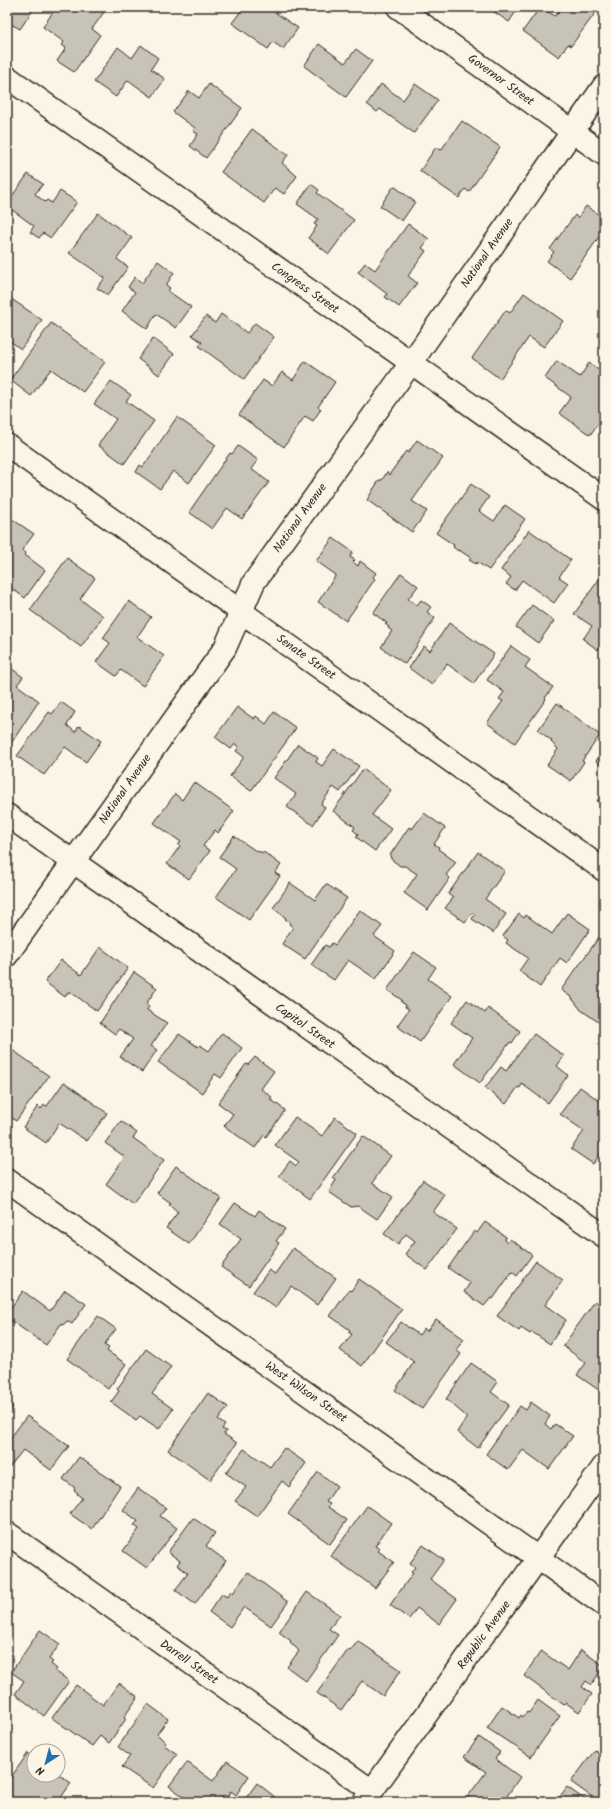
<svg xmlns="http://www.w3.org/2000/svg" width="611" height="1809" font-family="Kalam,sans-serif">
  <rect width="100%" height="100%" fill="#fcf5e5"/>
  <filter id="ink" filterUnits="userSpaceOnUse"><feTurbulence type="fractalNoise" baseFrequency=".025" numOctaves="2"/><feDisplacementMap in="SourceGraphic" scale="8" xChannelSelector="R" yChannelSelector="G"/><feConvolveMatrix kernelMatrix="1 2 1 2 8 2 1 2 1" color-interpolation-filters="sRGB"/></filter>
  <g filter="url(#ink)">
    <g fill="#c8c3b7" stroke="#2b2b2b">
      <path d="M7,7h28l-15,22 -13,-7z"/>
      <path d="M56,7h41l7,5 -12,17 8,6 -26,37 -17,-11 9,-13 -4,-3 2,-3 -21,-15z"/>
      <path d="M244,7h32l2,3 -2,3 22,15 -15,21 -10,-7 -5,7 -36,-26z"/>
      <path d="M487,7h32l-10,15z"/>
      <path d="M540,7l15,9 7,-9h32l-2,3 4,2 -25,34 -3,-2 -9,13 -36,-26z"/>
      <path d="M319,44l26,19 11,-14 16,12 -26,36 -42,-31z"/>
      <path d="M141,45l17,13 -7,11 14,10 -13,18 -24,-17 -12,17 -22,-15 24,-35 14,11z"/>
      <path d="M209,84l33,24 -36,50 -16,-12 8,-12 -5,-3 2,-3 -22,-16 16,-21 10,7z"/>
      <path d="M381,84l22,16 12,-16 23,16 -24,33 -34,-24 -3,3 -10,-8z"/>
      <path d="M462,121l38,26 -31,45 -4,-3 -6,9 -39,-27 16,-24 5,3z"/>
      <path d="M252,129l36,26 -6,8 15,13 -13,18 -9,-6 -11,15 -43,-31z"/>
      <path d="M7,152l5,3 -5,7z"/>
      <path d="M28,174l15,10 -8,10 10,8 2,-2 5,3 8,-12 17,11 -26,36 -8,-5 -4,5 -9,-6 4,-6 -27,-20v-3z"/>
      <path d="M311,184l8,6 -2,3 37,27 -25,34 -21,-16 9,-12 -3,-2 4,-5 -21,-15z"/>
      <path d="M394,186l21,16 -13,19 -22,-15z"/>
      <path d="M586,206l18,12v12l-34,48 -23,-17 7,-9 -4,-3 25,-34 3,3z"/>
      <path d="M98,213l34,25 -15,21 11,8 -20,28 -11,-7 8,-10 -36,-25z"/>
      <path d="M408,224l21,15 -7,9 4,3 -18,25 9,7 -18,24 -14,-10 2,-3 -29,-22 7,-9 10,7z"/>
      <path d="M158,261l16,12 -8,12 4,3 -2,3 23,16 -15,21 -20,-14 -9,15 -25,-18 13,-19 -7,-5 7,-10 7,6z"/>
      <path d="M524,293l39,28 -19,26 -15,-10 -29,42 -28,-21 34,-48 4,3z"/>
      <path d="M7,296l35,24 -21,29 -14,-10z"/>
      <path d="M221,314l26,19 8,-10 19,14 -30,42 -45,-33 3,-4 -10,-7 14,-19 9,7z"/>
      <path d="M51,323l54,39 -22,30 -32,-23 -20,27 -21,-16z"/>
      <path d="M153,338l21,16 -15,21 -21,-16z"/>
      <path d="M305,361l30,21 -17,25 3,2 -8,12 -8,-5 -21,31 -45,-32 24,-35 9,6 10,-14 11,8z"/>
      <path d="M557,361l23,16 9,-14 15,11v41l-14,20 -31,-22 12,-16 -26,-19z"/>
      <path d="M111,381l20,14 -5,6 28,20 -30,43 -26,-19 18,-26 -22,-15z"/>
      <path d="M177,417l39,28 -27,38 -16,-12 -13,18 -24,-17 4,-7 3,2z"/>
      <path d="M417,440l26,18 -31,43 15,10 -15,21 -45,-32 12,-20h3l5,-8 2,3 17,-24 2,2z"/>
      <path d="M238,446l20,14 -7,9 18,13 -27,37 -15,-11 -15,21 -23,-17 41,-59 2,1z"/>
      <path d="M471,484l18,13 -10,14 15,10 11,-16 20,14 -36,51 -12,-8 -1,2 -7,-4 2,-2 -12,-8 -1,1 -5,-4 1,-2 -18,-12z"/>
      <path d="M12,519l22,15 -12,16 4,3 -1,2 20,15 -20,28 -18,-13v-59z"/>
      <path d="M529,530l42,30 -12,17 9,6 -14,20 -32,-23 -7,10 -9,-6 5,-7 -10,-7z"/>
      <path d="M333,538l20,14 -3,5 5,3 -2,2 5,4 2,-5 16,12 -3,4 2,2 -29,42 -28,-19 18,-27 -20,-14z"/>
      <path d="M67,558l28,20 -15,21 23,17 -22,31 -51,-37z"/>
      <path d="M401,573l17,13 -10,13 9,6 4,-5 10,7 -4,5 8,6 -30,46 -24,-17 11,-16 -4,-3 1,-1 -4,-3 2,-1 -14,-10z"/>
      <path d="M600,578l4,3v61l-6,8 -15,-11 9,-13 -18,-12z"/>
      <path d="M129,601l22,16 -14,20 27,19 -21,30 -22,-16 -5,6 -20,-14 14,-19 -7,-5z"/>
      <path d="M532,605l22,16 -16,22 -22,-16z"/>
      <path d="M449,623l45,31 -20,29 -27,-19 -15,21 -23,-17 15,-22 6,5z"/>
      <path d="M511,646l19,14 -5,7 28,20 -8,11 1,1 -31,44 -28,-20 16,-22 -4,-2 5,-7 -17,-12z"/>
      <path d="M7,665l16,12 -6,8 22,16 -31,47z"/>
      <path d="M61,702l14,10 -8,13 8,7 4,-6 22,15 -15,21 -21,-15 -21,28 -27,-19 32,-44 3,2z"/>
      <path d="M557,703l43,32 -18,26 2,1 -13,19 -24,-16 11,-16 -7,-7 1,-1 -14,-11z"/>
      <path d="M237,707l17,12 2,-3 10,8 8,-12 22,16 -45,63 -21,-15 14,-19 -8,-6 3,-4 -4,-3 -4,5 -16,-12z"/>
      <path d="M298,744l20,14 -2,4 6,4 12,-17 25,17 -19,26 -7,-5 -12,17 4,3 -12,18 -26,-18 9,-13 -22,-16z"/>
      <path d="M604,749v18l-8,-6z"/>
      <path d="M363,769l28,21 -19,25 19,14 -16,22 -19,-14 2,-3 -5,-4 2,-3 -22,-16z"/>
      <path d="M194,782l40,29 -16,22 -3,-3 -12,16 7,5 -21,28 -22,-15 13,-18 -2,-1 3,-3 -27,-19 21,-29 7,6z"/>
      <path d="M604,791v14l-7,-4z"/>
      <path d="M424,813l21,15 -11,16 5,3 -1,2 18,13 -10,13 4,3 -22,32 -24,-17 13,-19 -12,-8h-5l-9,-7 -1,-4 19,-28 3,2z"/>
      <path d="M234,836l22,15 9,2 16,12 -6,8 5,3 -31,44 -33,-23 20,-28 -17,-12z"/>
      <path d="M478,852l27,19 -20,28 21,15 -13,19 -21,-14 3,-5 -2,-2 -8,10 -20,-14 8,-10 -5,-4z"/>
      <path d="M290,883l25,17 11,-16 21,14 -42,61 -23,-15 11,-17 -4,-3 1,-2 -5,-3 1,-1 -13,-10z"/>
      <path d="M360,910l22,16 -8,10 21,15 -19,28 -28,-19 -14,20 -23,-15 14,-20 4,2 3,-4 3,2z"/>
      <path d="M567,913l23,16 -23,34 -7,-5 -20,29 -21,-16 9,-13 -22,-15 2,-3 -5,-4 16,-22 5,4 2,-3 26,19z"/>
      <path d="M600,936l4,3v87l-23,-16 -10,-13 -10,-7z"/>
      <path d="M100,947l28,21 -31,43 -28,-20 -4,6 -20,-15 16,-22 20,15z"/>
      <path d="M414,952l22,15 -8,12 24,17 -32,46 -23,-16 12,-17 -4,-2 1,-2 -5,-3 1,-2 -15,-10z"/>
      <path d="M134,972l23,16 -11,16 3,2 -2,4 20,13 -16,23 6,4 -15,22 -22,-15 13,-18 -14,-10 -4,5 -15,-11z"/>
      <path d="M467,1000l18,13 3,-5 32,23 -8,12 -2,-1 -30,41 -26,-19 18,-26 -21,-15z"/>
      <path d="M222,1033l20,15 -21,30 -6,-4 -13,19 -44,-31 21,-28 19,13 2,-2 9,6z"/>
      <path d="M534,1034l30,22 -7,10 11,9 -20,28 -26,-19 -2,4 -2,-1 -12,17 -21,-16 16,-21 5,4z"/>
      <path d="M7,1046l42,30 -33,45 -9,-6z"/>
      <path d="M255,1057l19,14 -13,18 11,8 -2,2 15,11 -19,27 -2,-2 -9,13 -31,-22 9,-12 -15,-11 28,-39 2,1z"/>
      <path d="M64,1082l43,31 -20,28 -28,-18 -13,20 -23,-16 15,-21 3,3 3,-4 3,1z"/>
      <path d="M580,1087l24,17v45l-11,15 -22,-15 13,-18 -24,-17z"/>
      <path d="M295,1117l27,19 13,-19 22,16 -47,66 -31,-23 11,-15 6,5 3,-4 -24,-17z"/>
      <path d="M121,1121l16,12 -4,5 31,22 -31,44 -27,-20 19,-27 -20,-14z"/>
      <path d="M363,1136l28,20 -19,27 21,14 -16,22 -19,-13 -7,1 -22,-15 7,-12 -3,-2z"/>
      <path d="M176,1166l45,32 -32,46 -23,-16 12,-16 -9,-8 2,-1 -14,-10z"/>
      <path d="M423,1180l22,15 -12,17 24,17 -30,41 -22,-16 10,-13 -9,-7 -8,10 -14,-10z"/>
      <path d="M235,1203l20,13 4,-6 26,19 -9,12 3,2 -30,43 -28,-19 20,-28 -21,-15z"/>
      <path d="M485,1222l21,15 -2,3 3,3 3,-4 22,16 -15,21 -5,-4 -19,27 -2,-1 -7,8 -20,-14 6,-9 -22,-15 26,-37 3,2z"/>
      <path d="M293,1248l43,30 -19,27 -26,-19 -15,22 -23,-16 16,-22 6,4z"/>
      <path d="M536,1261l27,19 -18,25 21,15 -16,24 -18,-12 -2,2 -9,-6 -2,3 -22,-15z"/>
      <path d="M7,1278l4,3 -4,5z"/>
      <path d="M359,1279l43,30 -40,57 -22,-16 12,-16 -4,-2 2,-2 -20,-14 19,-26 2,1z"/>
      <path d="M65,1290l21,14 -14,20 -5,-3 -4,4 -2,-1 -15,21 -39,-27v-5l16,-22 27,20z"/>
      <path d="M595,1301l9,6v84l-1,2 -26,-18 9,-12 -23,-17z"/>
      <path d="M98,1316l18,13 -12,16 5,3 -2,3 19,13 -18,25 -41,-30z"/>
      <path d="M436,1319l28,20 -8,11 5,4 -39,55 -27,-19 19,-28 -28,-20 15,-20 18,13 5,-7 3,3z"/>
      <path d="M146,1349l25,18 -19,27 21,15 -14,20 -19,-13 -4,4 -25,-18 8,-11 -2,-2z"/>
      <path d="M471,1363l27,19 -7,10 18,13 -31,43 -21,-16 10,-15 -21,-18z"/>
      <path d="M208,1393l20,14 -10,13 7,5 -3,4 4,2 -2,3 13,9 -27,37 -42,-30z"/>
      <path d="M531,1402l19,14 -5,8 6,5 4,-5 18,12 -24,33 -26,-19 -15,20 -22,-16 34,-48 6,4z"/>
      <path d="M7,1403l6,4 -6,9z"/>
      <path d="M27,1416l42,30 -18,24 -28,-20 -16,20v-30l1,1z"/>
      <path d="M284,1448l22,15 -17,24 -7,-6 -25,35 -22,-15 11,-14 -20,-14 18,-24 26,18z"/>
      <path d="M79,1457l41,29 -28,43 -22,-15 12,-16 -5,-4 1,-1 -4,-3 1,-2 -12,-9z"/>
      <path d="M318,1472l19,14 -11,16 4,2 -2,3 19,13 -17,24 -42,-30z"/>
      <path d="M138,1488l28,20 -6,8 17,12 -30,40 -24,-17 16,-22 -5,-4 4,-4 -15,-11z"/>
      <path d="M367,1506l24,17 -16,23 5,3 -2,2 16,11 -19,26 -44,-32z"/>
      <path d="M193,1518l22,15 -9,13 20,15 -31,43 -20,-14 13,-17 -11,-8 3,-4 -12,-9z"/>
      <path d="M423,1545l21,15 -14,19 27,20 -18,25 -22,-16 -8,11 -19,-14 23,-32 -2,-1 4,-5 -5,-4z"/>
      <path d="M248,1572l40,30 -17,24 -27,-19 -14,20 -21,-15 13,-18 5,3 4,-6 2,2z"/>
      <path d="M307,1592l33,23 -11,14 9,6 -32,46 -19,-14 12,-16 -9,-9 1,-1 -12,-9z"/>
      <path d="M40,1630l20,14 -11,15 4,3 -2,2 6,5 -2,2 14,10 -25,35 -29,-22 9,-13 -13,-9z"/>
      <path d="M358,1641l43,29 -18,26 -21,-15 -21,29 -24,-17 31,-43 2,1z"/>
      <path d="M581,1650l23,16 -13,19 -5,-4 -4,6 10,7 -13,18 -13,-9 -2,2 -40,-29 17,-25 27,19z"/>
      <path d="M119,1683l19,14 -14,20 2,2 -17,24 -9,-7 -8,10 -40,-28 24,-33 27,20z"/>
      <path d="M538,1700l22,16 -29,41 -44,-29 15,-22 17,12 2,-3 2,2 4,-5 2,1z"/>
      <path d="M148,1704l20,15 -11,15 9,9 -2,2 13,9 -24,34 -31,-21 8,-11 -12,-9z"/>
      <path d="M479,1737l21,15 -5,7 25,18 -17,25h-33l-4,-3 20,-27 -22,-15z"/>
      <path d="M595,1750l9,6v46h-5l-28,-20z"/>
      <path d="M28,1753l6,4v18l24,-1 13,9 -13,19h-42l-9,-6v-13z"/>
      <path d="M227,1761l22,15 -13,19 -5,-4 -4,6 -3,-2 -5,7h-28l-22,-16 18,-24 26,19z"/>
      <path d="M257,1783l18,14 -3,5h-29z"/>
      <path d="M567,1787l21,15h-32z"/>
    </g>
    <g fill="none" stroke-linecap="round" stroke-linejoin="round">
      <g stroke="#2b2b2b" stroke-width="25">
        <g id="minor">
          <path d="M398,7l206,147"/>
          <path d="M7,77l597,422"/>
          <path d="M7,445l597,425"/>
          <path d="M7,815l597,421"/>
          <path d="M7,955l218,-307 29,-66 157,-219 193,-277"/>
          <path d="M7,1180l597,425"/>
          <path d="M7,1533l365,258"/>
          <path d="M364,1802l240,-336"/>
        </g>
      </g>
      <use href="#minor" stroke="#fcf5e5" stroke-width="22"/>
    </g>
  </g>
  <g text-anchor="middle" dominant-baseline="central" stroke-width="3.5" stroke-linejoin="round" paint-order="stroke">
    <g font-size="12" fill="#2b2b2b" stroke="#fcf5e5">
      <text transform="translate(501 80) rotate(36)">Governor Street</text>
      <text transform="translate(487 253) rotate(-55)">National Avenue</text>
      <text transform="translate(305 288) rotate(35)">Congress Street</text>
      <text transform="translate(300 518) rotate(-54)">National Avenue</text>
      <text transform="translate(306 657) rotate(35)">Senate Street</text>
      <text transform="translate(125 789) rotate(-55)">National Avenue</text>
      <text transform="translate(305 1026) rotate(35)">Capitol Street</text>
      <text transform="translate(306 1392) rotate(35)">West Wilson Street</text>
      <text transform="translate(484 1635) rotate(-54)">Republic Avenue</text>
      <text transform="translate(189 1662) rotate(35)">Darrell Street</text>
    </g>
  </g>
  <rect width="611" height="1809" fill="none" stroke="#fcf5e5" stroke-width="24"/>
  <rect x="12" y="12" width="587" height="1785" fill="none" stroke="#2b2b2b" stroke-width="1.5" filter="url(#ink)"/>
  <g transform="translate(46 1763) rotate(216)"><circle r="19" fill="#fcf5e5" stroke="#a8a49b"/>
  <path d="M0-3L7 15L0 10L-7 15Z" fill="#1f6fb2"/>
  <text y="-6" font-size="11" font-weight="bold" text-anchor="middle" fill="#2b2b2b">N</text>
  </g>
</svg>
